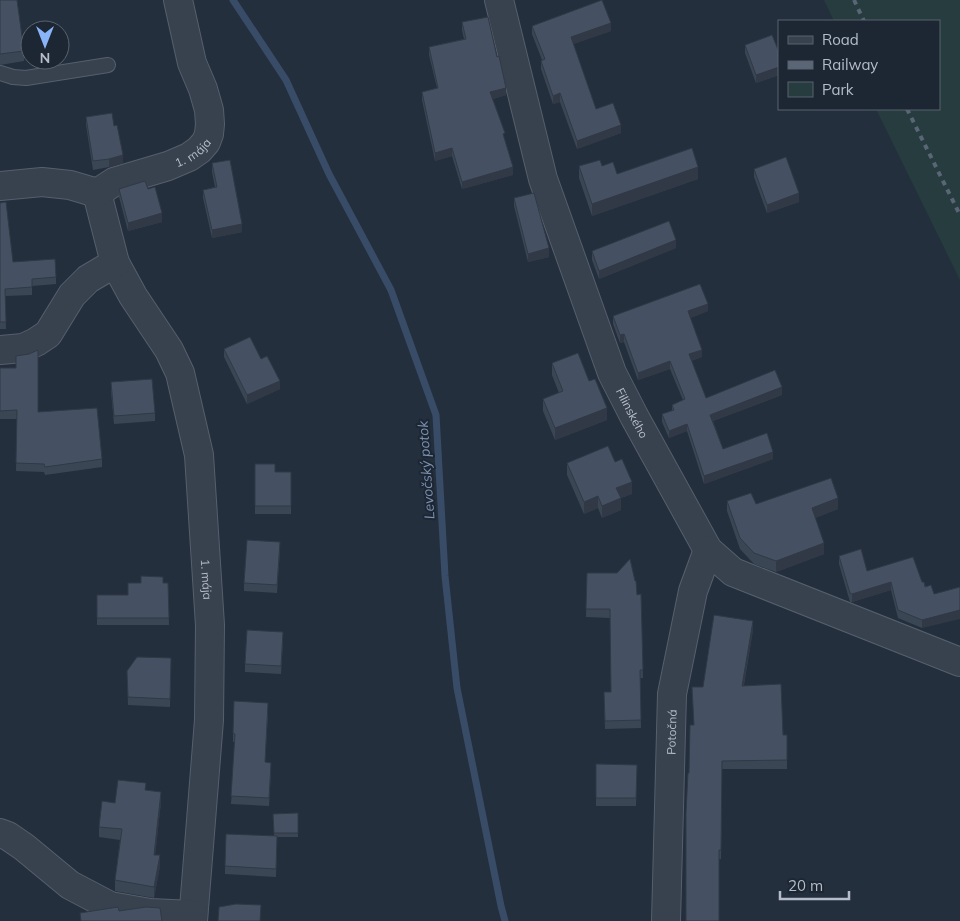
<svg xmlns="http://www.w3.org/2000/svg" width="960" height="921" font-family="Mulish,sans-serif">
  <rect width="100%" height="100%" fill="#242f3e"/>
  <path fill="#263c3f" d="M824,0h136v280l-84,-171h63v-88h-105z"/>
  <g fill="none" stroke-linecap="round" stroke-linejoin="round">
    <path stroke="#394c67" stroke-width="7" d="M233,0l53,80 43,94 62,116 45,125 9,161 12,112 44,218 4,15"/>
    <g stroke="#565f6c" stroke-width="16">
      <path id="lane" d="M0,73l13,4 13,1 82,-13"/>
    </g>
    <g stroke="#565f6c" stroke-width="30">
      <g id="street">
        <path id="s1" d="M499,0l44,179 69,194 22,43 74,134 25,22 227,90"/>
        <path d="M0,186l42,-4 28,3 27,8"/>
        <path id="s2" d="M97,193l18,70 18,33 36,54 11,23 19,82 11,170 -1,95 -16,201"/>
        <path id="s3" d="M97,193l17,-11 54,-16 21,-9 10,-7 7,-8 3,-8 1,-10 -1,-14 -6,-21 -11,-26 -14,-63"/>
        <path d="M0,350l23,-2 13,-6 12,-8 24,-39 16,-16 27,-16"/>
        <path d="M0,833l8,3 16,11 46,38 40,21 40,7 43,2"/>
        <path id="s4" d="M666,921l6,-227 21,-103 15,-41"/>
      </g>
    </g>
    <use href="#lane" stroke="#38414e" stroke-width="14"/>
    <use href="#street" stroke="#38414e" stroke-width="28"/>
    <g stroke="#5a6575" stroke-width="4" stroke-dasharray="5 5" stroke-linecap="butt">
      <path d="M854,0l10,21"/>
      <path d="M907,109l53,106"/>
    </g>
  </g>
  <g fill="#3b4654">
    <path d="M0,0l24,51v10l-24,4z"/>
    <path d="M462,22l44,73 -13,4 12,42 8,34 -51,14 -10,-33 -17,5 -13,-61v-8l15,-4 -8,-33v-8l35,-8 -2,-9z"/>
    <path d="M532,26l79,5 -38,13 23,65 25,24 -44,16 -17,-47 -7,2 -12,-35v-8l1,-1 -10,-26z"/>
    <path d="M745,45l34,7v23l-23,8 -11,-30z"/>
    <path d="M86,117l28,9 9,37 -14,4 -16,3 -7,-45z"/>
    <path d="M212,163l30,69 -30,6 -9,-40v-8l12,-3 -3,-15z"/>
    <path d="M579,166h23l15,8 81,5 -106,37 -13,-38z"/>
    <path d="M754,169l45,33 -32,11 -13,-36z"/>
    <path d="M119,189h29l14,33 -34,9 -9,-34z"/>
    <path d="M514,198l35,59 -21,5 -14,-56z"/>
    <path d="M0,203l13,59 43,15v7l-24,2v9l-27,1 1,33h-6z"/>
    <path d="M676,248l-77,31 -7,-19v-9z"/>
    <path d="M708,311l-18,7 12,39 -11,4 15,37 76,-3 -69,26 10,28 50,10 -69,25 -17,-53 -18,7 -7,-16v-8l10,-3v-6l11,-5 -13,-31 -32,11 -14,-38 -4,1 -7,-19v-8z"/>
    <path d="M224,349l37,10 19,30 -33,15 -23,-47z"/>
    <path d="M552,363l37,18 18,39 -52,20 -12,-29v-12l16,-6 -7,-18z"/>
    <path d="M0,368l38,44 64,47v8l-57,8 -1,-3 -28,-1 1,-52h-17z"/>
    <path d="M111,382l44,31v8l-41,3 -3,-33z"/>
    <path d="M615,462l17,32 -11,4v12l-19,8 -4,-10 -14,6 -17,-39v-12z"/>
    <path d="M255,464l20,8h16v42h-36z"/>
    <path d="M727,501l29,3 82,5 -23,9 9,36 -48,18 -22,-8 -14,-15 -13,-38z"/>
    <path d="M280,550l-3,43 -33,-2v-8z"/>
    <path d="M839,556l28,15 55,11 12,12 -12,34 -24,-10 -7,-28 -39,12h-2l-11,-38z"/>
    <path d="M587,573l50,22 4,-1 2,84h-3l1,50 -36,1 -1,-29 7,-8 -1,-74 -24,-1z"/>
    <path d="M163,583h5l1,42h-72v-30h31z"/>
    <path d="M753,630l-9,55 39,50h4v34h-65l-1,90h-2l-25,-134 -2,-38h11z"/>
    <path d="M283,640l-2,34 -36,-2v-8z"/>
    <path d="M171,658l-1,49 -42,-2 -1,-34z"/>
    <path d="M268,712l-3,50 6,9 -2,35 -38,-2 4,-62h-2v-9z"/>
    <path d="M596,764l41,1 -1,41h-40z"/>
    <path d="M146,790l15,12 -6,53 5,11 -6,32 -39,-7v-11l5,-40 -21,-3v-10l16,-24z"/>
    <path d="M298,813v24h-21l-1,40 -51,-3v-8l49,-30 -1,-22z"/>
  </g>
  <g fill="#303945">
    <path d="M611,23v8l-40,14v-8z"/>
    <path d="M779,67v8l-23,8v-8z"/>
    <path d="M506,88v7l-16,5v-8z"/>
    <path d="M560,93v9l-7,2v-8z"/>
    <path d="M621,125v8l-44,16v-8z"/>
    <path d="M452,148v8l-17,5v-8z"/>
    <path d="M123,155v8l-14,4v-8z"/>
    <path d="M513,167v8l-51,14v-7z"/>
    <path d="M698,167v12l-106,37v-12z"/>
    <path d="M799,193v9l-32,11v-8z"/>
    <path d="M162,213v9l-34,9v-8z"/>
    <path d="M242,224v8l-30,6v-8z"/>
    <path d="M676,240v8l-77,31v-8z"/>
    <path d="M549,248v9l-21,5v-8z"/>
    <path d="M708,304v7l-20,8v-8z"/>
    <path d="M624,334v8l-4,1v-8z"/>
    <path d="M702,350v7l-13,5v-8z"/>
    <path d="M670,361v8l-32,11v-7z"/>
    <path d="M280,381v8l-33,15v-9z"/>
    <path d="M782,387v8l-72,27v-7z"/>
    <path d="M607,408v12l-52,20v-12z"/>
    <path d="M687,424v7l-18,7v-7z"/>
    <path d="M773,452v7l-69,25v-8z"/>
    <path d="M632,482v12l-11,4v12l-19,8v-12l14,-18z"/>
    <path d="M598,496v12l-14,6v-12z"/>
    <path d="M838,498v11l-26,10v-11z"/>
    <path d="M824,543v11l-48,18v-11z"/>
    <path d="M891,582v8l-39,12v-8z"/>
    <path d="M960,610v9l-38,9v-8z"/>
    <path d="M753,621v9l-11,64v-8z"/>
    <path d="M161,792v10l-7,63v-10z"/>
    <path d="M160,855v11l-6,32v-11z"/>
  </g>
  <g fill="#455162" stroke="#303945">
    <path d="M0,0h17l7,51 -24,3z"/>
    <path d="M602,0l9,23 -40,14 25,72 17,-6 8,22 -44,16 -17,-48 -7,3 -12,-35 4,-2 -13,-33z"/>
    <path d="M488,17l9,40 2,-1 7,32 -16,4 15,41 -2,1 10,33 -51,15 -10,-34 -17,5 -13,-61 16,-4 -9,-41 37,-8 -4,-17z"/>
    <path d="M772,35l7,17v15l-23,8 -11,-30z"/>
    <path d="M112,113l2,13 3,-1 6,30 -14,4 -16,2 -7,-44z"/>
    <path d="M692,148l6,19 -106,37 -13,-38 21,-6 2,6 11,-4 4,12z"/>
    <path d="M786,157l13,36 -32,12 -13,-36z"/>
    <path d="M230,160l12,64 -30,6 -9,-40 14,-3 -5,-24z"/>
    <path d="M145,181l3,8 7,-2 7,26 -34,10 -9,-34z"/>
    <path d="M534,193l15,55 -21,6 -14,-56z"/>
    <path d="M6,202l7,60 42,-3 1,18 -24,2v8l-27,2 1,33h-6v-119z"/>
    <path d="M669,221l7,19 -77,31 -7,-20z"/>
    <path d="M700,284l8,20 -20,7 14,39 -13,4 17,44 69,-28 7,17 -72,28 13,34 44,-16 6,19 -69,24 -17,-52 -18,7 -7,-17 12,-4 -2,-5 13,-6 -15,-38 -32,12 -14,-39 -4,1 -7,-19z"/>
    <path d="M250,337l11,22 6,-3 13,25 -33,14 -23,-46z"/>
    <path d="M38,350v62l59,-4 5,51 -57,8 -1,-3 -28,-1 1,-53 -17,1v-43h16v-12l13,-2z"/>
    <path d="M578,353l11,28 6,-2 12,29 -52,20 -12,-29 20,-8 -11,-28z"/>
    <path d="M152,379l3,34 -41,3 -3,-34z"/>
    <path d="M608,446l7,16 7,-3 10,23 -16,6 5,10 -19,8 -4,-10 -14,6 -17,-39z"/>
    <path d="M255,464h20v8h16v34h-36z"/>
    <path d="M831,478l7,20 -26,10 12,35 -48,18 -22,-8 -14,-15 -13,-37 24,-8 5,11z"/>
    <path d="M247,540l33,2 -3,43 -33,-2z"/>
    <path d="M861,549l6,22 46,-14 9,25h2l1,5 6,-2 3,9 26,-7v23l-38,10 -24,-10 -7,-28 -39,12 -2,-1 -11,-37z"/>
    <path d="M630,559l5,22h1l1,14 4,-1 2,76h-3l1,50 -36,1 -1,-29h7l-1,-83h-24l1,-36h30z"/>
    <path d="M141,576l22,1v6h5l1,35h-72v-23h31v-12h13z"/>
    <path d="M714,615l39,6 -11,65 39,-2 2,51h4v25l-65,1 -1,89h-2v71h-33v-108l2,-40h1l1,-48h4l-2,-38h11z"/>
    <path d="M247,630l36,2 -2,34 -36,-2z"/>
    <path d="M137,657l34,1 -1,41 -42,-2 -1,-26z"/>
    <path d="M234,701l34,2 -3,59 6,1 -2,35 -38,-2 4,-62 -2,-1z"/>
    <path d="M596,764l41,1 -1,33h-40z"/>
    <path d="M118,780l28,3 -1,7 16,2 -7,63h6l-6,32 -39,-7 7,-51 -23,-2 3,-26 13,2z"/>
    <path d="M298,813v20h-24l-1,-19z"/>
    <path d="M226,834l51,2 -1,33 -51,-3z"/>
    <path d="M236,904l25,1 -1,16h-42l1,-14z"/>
    <path d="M118,907l1,4 27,-4 14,1 2,13h-81l-1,-8z"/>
  </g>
  <g text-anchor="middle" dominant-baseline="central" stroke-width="4" stroke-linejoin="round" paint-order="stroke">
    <g font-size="12" fill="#b4bcc9" stroke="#1d2633">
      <text stroke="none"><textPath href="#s3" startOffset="105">1. mája</textPath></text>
      <text stroke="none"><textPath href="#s1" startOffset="435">Filinského</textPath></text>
      <text stroke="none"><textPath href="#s2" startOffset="409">1. mája</textPath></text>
      <text stroke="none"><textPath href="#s4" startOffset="189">Potočná</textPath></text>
    </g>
    <g font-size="14" font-style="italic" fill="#7c92b1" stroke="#1d2633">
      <text transform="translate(426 470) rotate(-94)">Levočský potok</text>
    </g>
  </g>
  <rect x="778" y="20" width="162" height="90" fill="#1d2633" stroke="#59626f"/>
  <rect x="788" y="36" width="25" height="8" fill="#38414e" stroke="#59626f"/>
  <text x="822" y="45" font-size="15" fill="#b4bcc9">Road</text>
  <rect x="788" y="61" width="25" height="8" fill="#5a6575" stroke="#59626f"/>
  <text x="822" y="70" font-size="15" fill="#b4bcc9">Railway</text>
  <rect x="788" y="82" width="25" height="15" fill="#263c3f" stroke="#59626f"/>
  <text x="822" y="95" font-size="15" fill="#b4bcc9">Park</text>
  <g transform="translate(45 45) rotate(180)"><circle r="24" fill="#1d2633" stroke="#59626f"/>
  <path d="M0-4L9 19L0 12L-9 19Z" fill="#8ab4f8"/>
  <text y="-8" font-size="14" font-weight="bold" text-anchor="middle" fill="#b4bcc9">N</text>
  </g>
  <path d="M780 891v8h69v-8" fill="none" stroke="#b4bcc9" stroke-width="2.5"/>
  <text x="788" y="891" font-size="15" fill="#b4bcc9" stroke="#1d2633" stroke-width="4" paint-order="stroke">20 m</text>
</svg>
